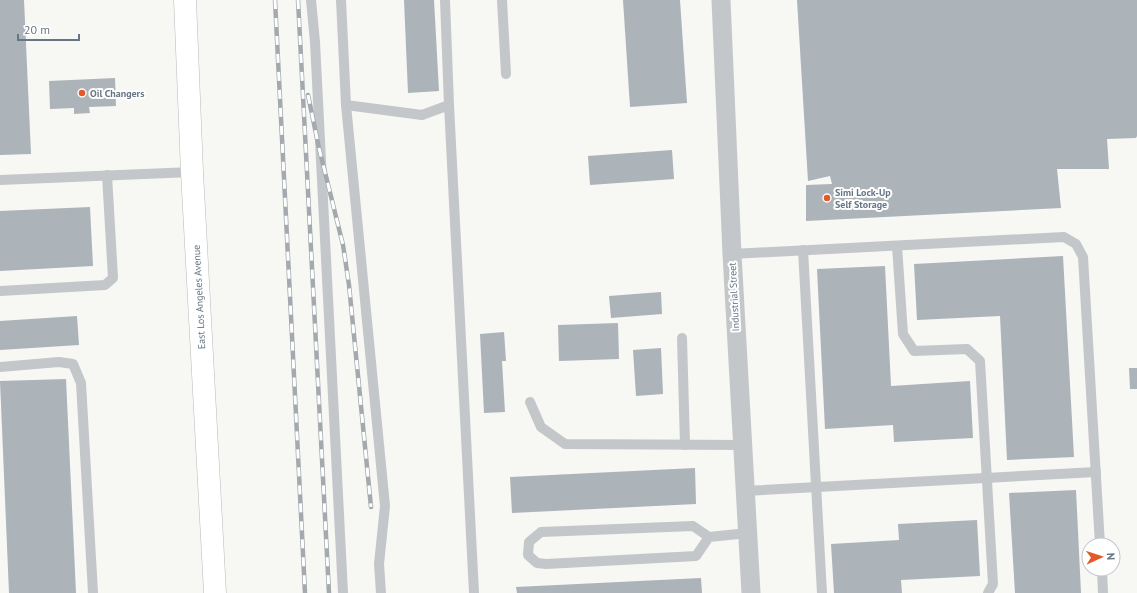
<svg xmlns="http://www.w3.org/2000/svg" width="1137" height="593" font-family="'PT Sans',sans-serif">
  <rect width="100%" height="100%" fill="#f7f7f4"/>
  <g fill="#acb3b9">
    <path d="M0,0h24l7,154 -31,1z"/>
    <path d="M404,0h30l5,91 -31,2z"/>
    <path d="M623,0h57l7,103 -57,4z"/>
    <path d="M797,0h340v136l-1,2 -29,1 2,30h-52l4,39 -255,13v-36l26,-1 -2,-8 -22,5z"/>
    <path d="M115,78l1,28 -27,1 1,6 -16,1v-6l-24,1 -1,-28z"/>
    <path d="M672,150l2,29 -84,6 -2,-29z"/>
    <path d="M90,207l3,59 -93,5v-60z"/>
    <path d="M1063,256l11,201 -67,3 -7,-144 -83,4 -3,-56z"/>
    <path d="M885,266l6,120 79,-5 3,57 -79,4 -1,-17 -68,4 -8,-160z"/>
    <path d="M661,292l1,22 -51,4 -2,-22z"/>
    <path d="M77,316l2,29 -79,5v-29z"/>
    <path d="M618,323l1,36 -60,2 -1,-36z"/>
    <path d="M504,332l2,29h-4l3,51 -21,1 -4,-79z"/>
    <path d="M661,348l2,46 -27,2 -3,-46z"/>
    <path d="M1129,368h8v21h-7z"/>
    <path d="M66,379l10,214h-67l-9,-212z"/>
    <path d="M695,468l1,36 -184,9 -2,-36z"/>
    <path d="M1076,490l5,103h-66l-6,-100z"/>
    <path d="M977,520l3,56 -79,4 1,13h-68l-3,-49 68,-4 -1,-16z"/>
    <path d="M701,578l1,15h-185l-1,-6z"/>
  </g>
  <g fill="none" stroke-linecap="round" stroke-linejoin="round">
    <g stroke="#b6babe" stroke-width="23">
      <path id="primary" d="M185,0l7,172 23,421"/>
    </g>
    <g stroke="#c3c7ca" stroke-width="10">
      <path d="M311,0l4,42 28,551"/>
      <path d="M341,0l5,105 76,10 27,-10 -4,-105"/>
      <path d="M502,0l4,74"/>
      <path d="M346,105l39,401 -6,58 2,29"/>
      <path d="M449,105l25,488"/>
      <path d="M0,180l192,-8"/>
      <path d="M897,246l6,88 11,17 53,-2 13,12 13,223 -5,9"/>
      <path d="M803,250l19,343"/>
      <path d="M732,254l332,-17 12,7 7,13 17,288"/>
      <path d="M0,291l105,-6 8,-7 -6,-103"/>
      <path d="M682,338l3,107"/>
      <path d="M0,367l59,-5 14,2 8,19 12,210"/>
      <path d="M530,402l11,25 24,17 178,1"/>
      <path d="M745,491l351,-19"/>
      <path d="M709,537l-13,19 -150,8 -9,-1 -9,-8 1,-13 12,-10 152,-6 16,11 39,-4"/>
      <path d="M1102,569l1,24"/>
    </g>
    <path stroke="#c3c7ca" stroke-width="19" d="M721,0l11,254 19,339"/>
    <use href="#primary" stroke="#fff" stroke-width="22"/>
    <g stroke="#a3a9af" stroke-width="4.5">
      <g id="rail">
        <path d="M275,0l30,593"/>
        <path d="M298,0l31,593"/>
        <path d="M308,95l11,53 24,97 6,40 22,222"/>
      </g>
    </g>
    <use href="#rail" stroke="#fff" stroke-width="3" stroke-dasharray="9" stroke-linecap="butt"/>
  </g>
  <g fill="#e25a2a" stroke="#fff" stroke-width="1.5">
    <circle cx="82" cy="93" r="4"/>
    <circle cx="827" cy="198" r="4"/>
  </g>
  <g text-anchor="middle" dominant-baseline="central" stroke-width="4" stroke-linejoin="round" paint-order="stroke">
    <g font-size="10" font-weight="bold" fill="#667685" stroke="#fff" text-anchor="start">
      <text x="90" y="93">Oil Changers</text>
      <text x="835" y="192">Simi Lock-Up<tspan x="835" dy="12">Self Storage</tspan></text>
    </g>
    <g font-size="10" fill="#667685" stroke="#fff">
      <text transform="translate(199 297) rotate(-93)">East Los Angeles Avenue</text>
      <text transform="translate(734 297) rotate(-93)">Industrial Street</text>
    </g>
  </g>
  <g transform="translate(1101 557) rotate(87)"><circle r="19" fill="#ffffff" stroke="#c2c8ce"/>
  <path d="M0-3L7 15L0 10L-7 15Z" fill="#e25a2a"/>
  <text y="-6" font-size="11" font-weight="bold" text-anchor="middle" fill="#667685">N</text>
  </g>
  <path d="M18 34v6h61v-6" fill="none" stroke="#667685" stroke-width="2"/>
  <text x="24" y="34" font-size="12" fill="#667685" stroke="#ffffff" stroke-width="3" paint-order="stroke">20 m</text>
</svg>
